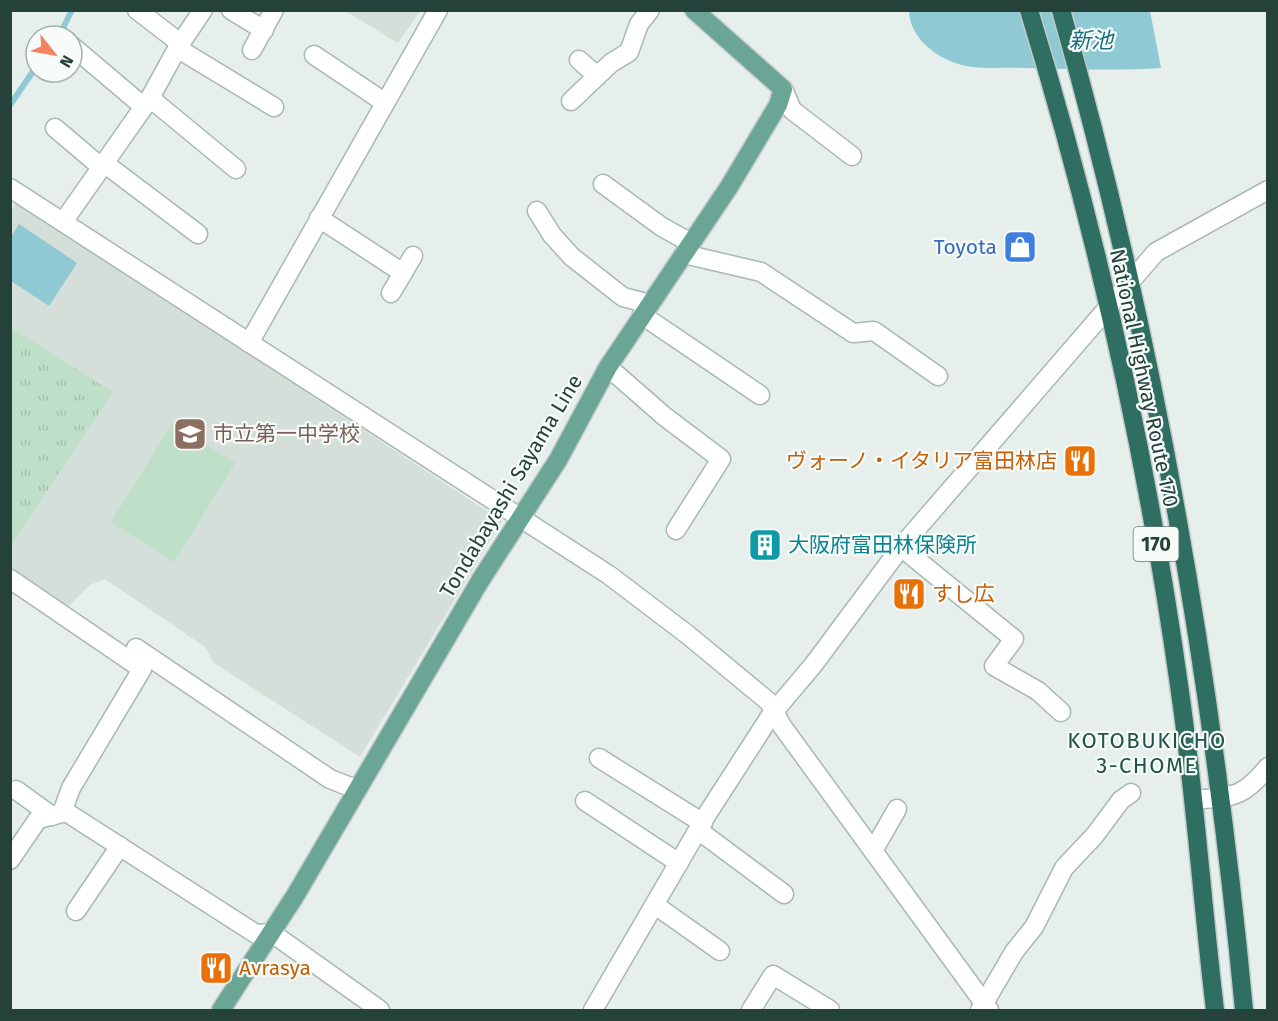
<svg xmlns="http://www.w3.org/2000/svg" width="1278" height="1021" font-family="'Fira Sans','Noto Sans JP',sans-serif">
  <defs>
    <pattern id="park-tufts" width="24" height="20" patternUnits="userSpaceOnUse" patternTransform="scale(1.5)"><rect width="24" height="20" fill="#bfe0c8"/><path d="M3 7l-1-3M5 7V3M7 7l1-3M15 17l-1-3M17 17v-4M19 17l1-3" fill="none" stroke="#a4c1ad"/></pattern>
  </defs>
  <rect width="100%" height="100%" fill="#e6efeb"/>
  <g fill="#d4dfda">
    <path d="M345,11l75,-1v1l-22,32z"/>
    <path d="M17,202l485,319 -142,236 -146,-94 -9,-16 -100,-68 -15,6 -23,23 -56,-36 -1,-360z"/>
  </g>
  <path fill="url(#park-tufts)" d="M10,327l103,65 -100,150 -3,-1z"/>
  <path fill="#bfe0c8" d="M172,424l63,39 -61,99 -63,-40z"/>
  <g fill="#8ec9d4">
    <path d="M909,11h241l11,57c-47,3 -92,1 -138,0 -25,-1 -50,3 -73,-7 -22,-10 -40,-27 -41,-50z"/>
    <path d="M19,224l58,39 -28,43 -38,-25v-44z"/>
  </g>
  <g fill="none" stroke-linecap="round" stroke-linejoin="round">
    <g stroke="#8ec9d4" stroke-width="6">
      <path d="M59,36l13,-26"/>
      <path d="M10,105l26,-38"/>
    </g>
    <g stroke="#a8b8b2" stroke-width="21">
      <g id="minor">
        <path d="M137,10l43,33"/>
        <path d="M231,10l33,20"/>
        <path d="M72,46l72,61"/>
        <path d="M177,48l97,59"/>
        <path d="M252,50l22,-40"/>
        <path d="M314,55l70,47"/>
        <path d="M579,60l18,16"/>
        <path d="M783,89l9,21 60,46"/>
        <path d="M150,98l86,71"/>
        <path d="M571,101l40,-38 18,-11 10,-28 11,-14"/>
        <path d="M55,128l46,39"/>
        <path d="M104,163l94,71"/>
        <path d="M603,184l59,43 29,16"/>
        <path d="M10,188l599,387 79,60 81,67 13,24 207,284"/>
        <path d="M537,211l15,24 20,22 51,40 27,7"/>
        <path d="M319,218l84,55"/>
        <path d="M63,222l87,-124 28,-51 25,-37"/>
        <path d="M684,254l77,18 92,61 21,-2 64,45"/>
        <path d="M391,293l22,-37"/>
        <path d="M642,315l118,80"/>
        <path d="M249,343l189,-333"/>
        <path d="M608,367l56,49 57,43 -45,71"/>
        <path d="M901,547l113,92 -20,27 44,25 23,21"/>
        <path d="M10,579l132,90 -71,119 -8,22 193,124 16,-1 108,77"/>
        <path d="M136,648l194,131 26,10"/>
        <path d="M599,758l104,65"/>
        <path d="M16,790l36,26"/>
        <path d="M1194,800c40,-4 47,-1 74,-33"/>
        <path d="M585,801l94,62"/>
        <path d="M698,830l86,64"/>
        <path d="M873,851l24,-42"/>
        <path d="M10,860l28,-41 28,-7"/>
        <path d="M655,905l65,46"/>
        <path d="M76,911l44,-65"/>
        <path d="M593,1010l113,-194 65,-101 43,-51 87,-117 255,-295 112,-62"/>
        <path d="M751,1010l22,-35 57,35"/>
        <path d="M980,1010l34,-58 20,-25 30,-59 31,-33 26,-35 10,-7"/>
      </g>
    </g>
    <g stroke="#c2cac8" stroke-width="21">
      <path id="major" d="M221,1010l74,-114 185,-315 78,-121 50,-93 121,-180 49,-82 5,-16 -89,-79"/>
    </g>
    <g stroke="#c2cac8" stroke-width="21">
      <g id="highway">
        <path d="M1029,10c67,220 118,447 150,675 16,108 23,217 36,325"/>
        <path d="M1061,10c93,328 151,662 183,1000"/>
      </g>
    </g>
    <use href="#minor" stroke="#fff" stroke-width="18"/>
    <use href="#major" stroke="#6aa596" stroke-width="18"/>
    <use href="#highway" stroke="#2f6f62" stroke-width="18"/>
  </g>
  <defs>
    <g id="shop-square" transform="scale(1.725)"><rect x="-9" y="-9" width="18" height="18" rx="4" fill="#3f7fe0" stroke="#f7fbf9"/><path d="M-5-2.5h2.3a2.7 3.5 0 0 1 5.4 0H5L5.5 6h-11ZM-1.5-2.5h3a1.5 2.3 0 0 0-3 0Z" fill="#fff"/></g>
    <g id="school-square" transform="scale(1.725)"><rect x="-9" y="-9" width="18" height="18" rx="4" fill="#8d6e63" stroke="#f7fbf9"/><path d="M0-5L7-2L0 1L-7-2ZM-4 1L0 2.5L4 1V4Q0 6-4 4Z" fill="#fff"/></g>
    <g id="restaurant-square" transform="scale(1.725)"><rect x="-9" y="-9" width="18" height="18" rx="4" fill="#e8710a" stroke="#f7fbf9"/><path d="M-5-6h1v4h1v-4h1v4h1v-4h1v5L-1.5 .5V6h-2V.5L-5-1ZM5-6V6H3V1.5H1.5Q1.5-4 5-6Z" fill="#fff"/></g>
    <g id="building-square" transform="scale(1.725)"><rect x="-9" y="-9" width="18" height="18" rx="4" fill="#0f9aa8" stroke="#f7fbf9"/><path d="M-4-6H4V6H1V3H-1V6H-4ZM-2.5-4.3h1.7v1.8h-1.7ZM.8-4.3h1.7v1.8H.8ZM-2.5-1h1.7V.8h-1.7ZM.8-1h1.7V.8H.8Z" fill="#fff"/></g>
  </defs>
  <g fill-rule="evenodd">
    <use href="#shop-square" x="1020" y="247"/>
    <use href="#school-square" x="190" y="434"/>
    <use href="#restaurant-square" x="1080" y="461"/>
    <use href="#building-square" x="765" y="545"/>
    <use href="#restaurant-square" x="909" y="594"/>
    <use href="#restaurant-square" x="216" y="968"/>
  </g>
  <g text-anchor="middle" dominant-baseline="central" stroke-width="4.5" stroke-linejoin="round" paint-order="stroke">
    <rect fill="#f7fbf9" stroke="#637a73" stroke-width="1.5" x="1133.5" y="527" width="45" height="34" rx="4.5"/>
    <g font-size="20" font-weight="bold" fill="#24423a">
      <text x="1156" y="544">170</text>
    </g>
    <g font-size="21" fill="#366cbe" stroke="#f7fbf9" text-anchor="end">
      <text x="997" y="247">Toyota</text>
    </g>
    <g font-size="21" fill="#24423a" stroke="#f7fbf9">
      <text transform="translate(1144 378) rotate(78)">National Highway Route 170</text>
      <text transform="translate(511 486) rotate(-59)">Tondabayashi Sayama Line</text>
    </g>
    <g font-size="21" fill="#785e54" stroke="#f7fbf9" text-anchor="start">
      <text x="213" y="434">市立第一中学校</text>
    </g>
    <g font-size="21" fill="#c56008" stroke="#f7fbf9" text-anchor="start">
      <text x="1057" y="461" text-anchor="end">ヴォーノ・イタリア富田林店</text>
      <text x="932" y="594">すし広</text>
      <text x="239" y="968">Avrasya</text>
    </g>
    <g font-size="21" fill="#0d838f" stroke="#f7fbf9" text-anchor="start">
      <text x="788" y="545">大阪府富田林保険所</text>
    </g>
    <g font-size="22" font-style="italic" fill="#1c6f80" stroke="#f7fbf9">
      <text x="1091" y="40">新池</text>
    </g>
    <g font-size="22" letter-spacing="1.5" fill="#1f5548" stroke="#f7fbf9">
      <text x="1147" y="740">KOTOBUKICHO<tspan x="1147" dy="25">3-CHOME</tspan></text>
    </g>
  </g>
  <rect width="1278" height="1021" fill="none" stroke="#24423a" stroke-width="24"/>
  <g transform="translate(54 54) rotate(121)"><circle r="28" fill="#f7fbf9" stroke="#a3b1ad" stroke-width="1.5"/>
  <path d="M0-4.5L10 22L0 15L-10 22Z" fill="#f4845f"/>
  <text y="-9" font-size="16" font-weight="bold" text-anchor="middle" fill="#24423a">N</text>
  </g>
</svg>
